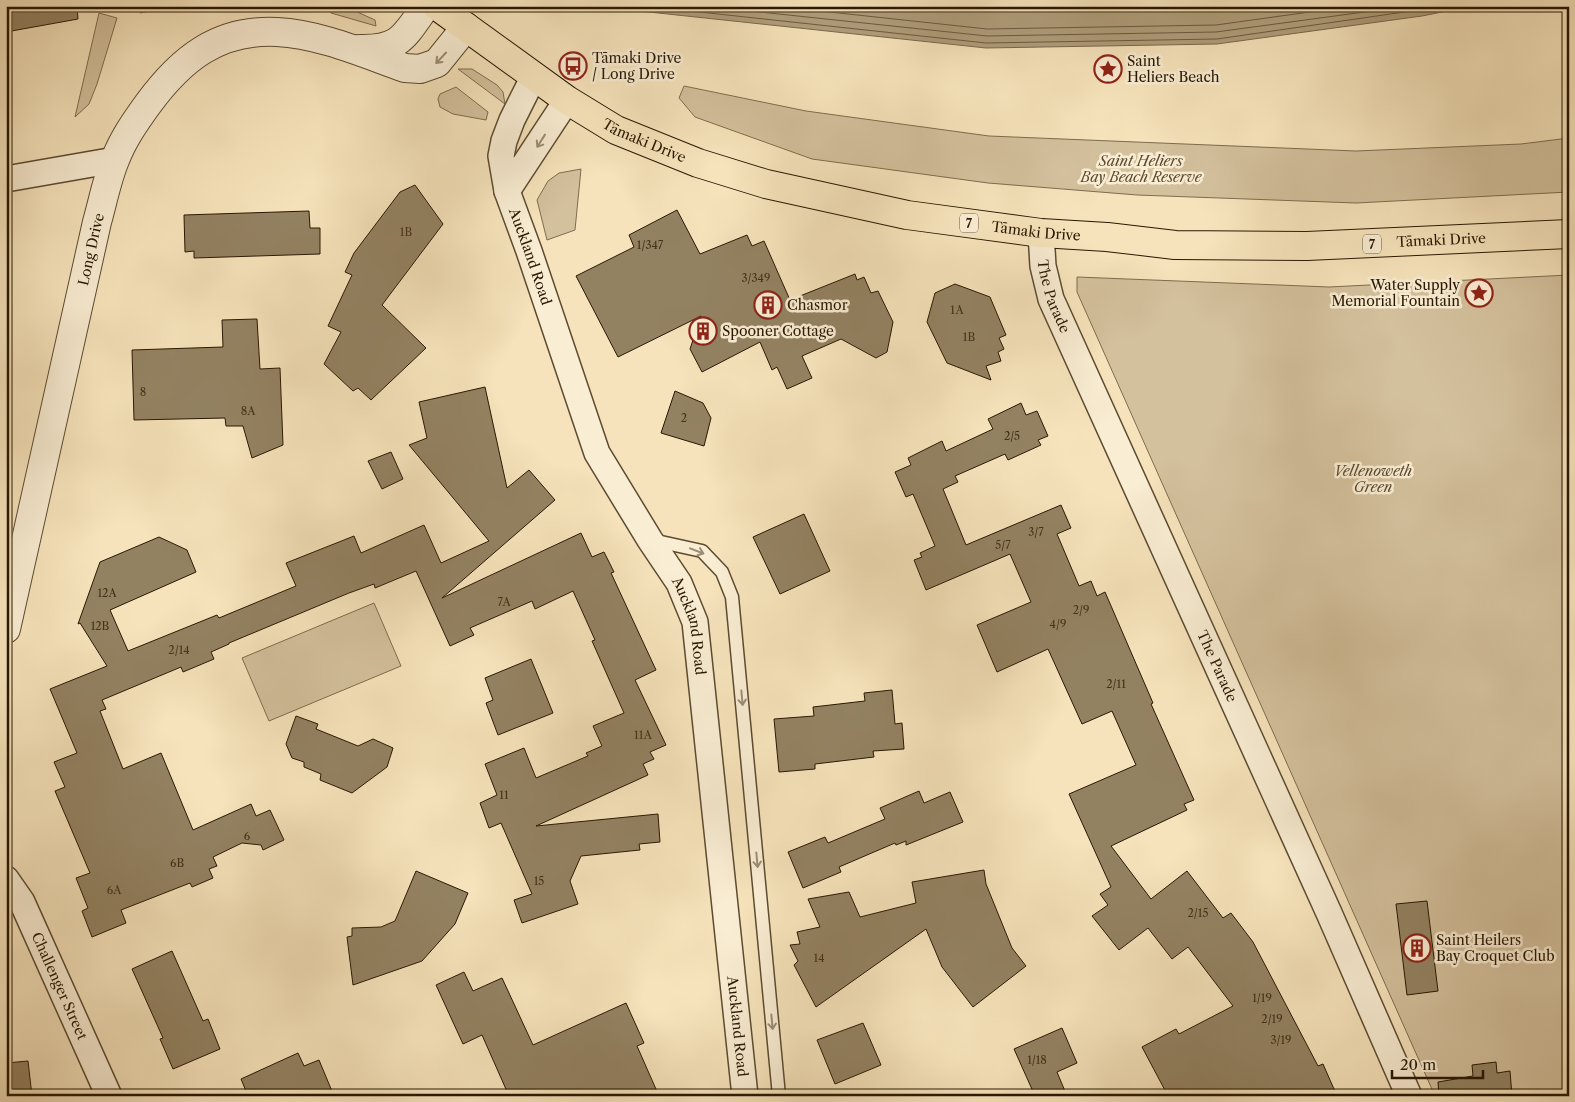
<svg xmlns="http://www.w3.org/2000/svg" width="1575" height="1102" font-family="'Libre Caslon Text',serif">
  <rect width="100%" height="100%" fill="#f6e3bb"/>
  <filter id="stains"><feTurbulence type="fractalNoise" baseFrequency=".004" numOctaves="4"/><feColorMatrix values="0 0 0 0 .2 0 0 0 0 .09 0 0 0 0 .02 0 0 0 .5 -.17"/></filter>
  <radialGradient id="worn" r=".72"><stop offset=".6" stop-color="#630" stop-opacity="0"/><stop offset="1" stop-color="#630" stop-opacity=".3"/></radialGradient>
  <g fill="#d3c09c" stroke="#7e6c4f">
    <path d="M142,6h21l-3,3 -20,4z"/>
    <path d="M325,6h19l31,14 1,6 -45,-13z"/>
    <path d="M99,13l18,5 -20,66 -8,20 -14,13z"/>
    <path d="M458,69h14l25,16 6,7 2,12z"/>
    <path d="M684,86l122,25 183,25 367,15 165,-7 48,-6v54l-213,11 -219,-8 -149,-12 -176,-24 -117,-42 -16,-19z"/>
    <path d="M456,87l32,25 -2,8 -33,-6 -13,-7 -2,-8 2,-5z"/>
    <path d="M581,169l-6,61 -28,10 -10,-40 11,-19 11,-8z"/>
    <path d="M1569,275v821h-134l-358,-804v-15l252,10z"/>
    <path d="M374,603l27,63 -132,55 -27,-63z"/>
  </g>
  <path fill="#b09e7c" stroke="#7a684b" d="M631,6h841l-50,10 -205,28 -231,4 -356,-38z"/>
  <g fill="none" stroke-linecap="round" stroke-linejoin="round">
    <g stroke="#6c5b3f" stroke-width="1">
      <path d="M644,6l342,37 231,-4 229,-33"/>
      <path d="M703,6l284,30 229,-4 193,-26"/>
      <path d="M774,6l213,23 229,-4 137,-19"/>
    </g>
  </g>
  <g fill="#938262" stroke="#281802">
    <path d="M6,6h71l1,13 -72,13z"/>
    <path d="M415,185l28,39 -61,81 44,43 -55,52 -13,-12 -5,3 -29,-27 17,-32 -13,-6 24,-51 -7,-3 9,-19 46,-61z"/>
    <path d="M677,210l23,44 47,-19 5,11 12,-5 26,59 65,-26 2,6 7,-3 7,16 7,-2 15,31 -6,30 -11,6 -35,-19 -39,17 10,22 -25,11 -10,-22 -5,3 -12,-28 -58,30 -12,-23 11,-33 -83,41 -42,-81 58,-29 -5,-12z"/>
    <path d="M309,211l1,17h10v26l-126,4v-7l-9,1 -1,-37z"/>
    <path d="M955,284l35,13 16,38 -7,3 5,11 -6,3 3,9 -15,5 5,14 -44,-17 -20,-41 8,-29z"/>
    <path d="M257,319l3,50 20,-1 3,77 -31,13 -9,-32h-17l-1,-8 -91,2 -2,-70 91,-3 -1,-27z"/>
    <path d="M485,387l22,101 22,-18 26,30 -113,98 139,-65 11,24 12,-5 10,20 -3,1 45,97 -21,10 31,65 -16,7 4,7 -11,5 5,11 -112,51 122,-12 2,28 -21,2 1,6 -59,6 -11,25 8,23 -56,19 -8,-23 18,-6 -31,-71 -12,5 -9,-25 17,-8 -12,-31 39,-16 12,30 52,-22 -2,-3 16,-7 -9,-20 31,-13 -32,-72 3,-1 -22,-49 -38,18 -3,-8 -62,27 4,7 -24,11 -34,-75 -41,17 -1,-4 -25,9 -120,50v1l-18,8 3,7 -31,13 -2,-5 -79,33 4,9 -6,2 23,58 38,-16 32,77 58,-26 5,12 14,-6 14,30 -21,10 -2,-5 -19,-2 -29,14 4,9 -8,3 4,9 -21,9 -2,-4 -69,27 5,13 -34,14 -10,-26 6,-3 -12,-30 14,-5 -35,-82 10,-4 -11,-25 23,-9 -27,-64 57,-23 -27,-43 -2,1 22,-62 59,-25 28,13 9,22 -86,38 18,41 89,-36 2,3 77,-32 -10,-23 68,-27 7,17 63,-28 17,38 48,-22 -80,-96 18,-7 -8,-36z"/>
    <path d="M675,391l28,12 8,15 -7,28 -43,-13z"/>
    <path d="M1021,403l5,12 11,-4 11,25 -10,4 3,5 -33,15 -3,-6 -50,22 3,6 -15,7 23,56 95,-40 10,23 -14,6 22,52 12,-5 6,15 8,-4 48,111 -2,1 43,96 -10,4 3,6 -76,36 40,53 36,-28 36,47 8,-5 22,29 65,124 5,-2 14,32h-169l-26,-49 34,-18 3,5 54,-28 -45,-59 -16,12 -24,-31 -29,22 -27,-34 16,-11 -8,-11 11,-7 -42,-93 67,-29 -24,-54 -30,13 -34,-75 -51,23 -20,-47 54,-23 -21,-48 -84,36 -12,-30 8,-3 -2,-4 15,-7 -22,-52 -7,3 -11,-25 16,-7 -3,-7 34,-17 4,10 47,-22 -5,-10z"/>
    <path d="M391,452l12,27 -21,10 -14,-28z"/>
    <path d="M804,514l26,57 -50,23 -27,-57z"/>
    <path d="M531,659l22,54 -55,22 -12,-32 7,-3 -8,-22z"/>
    <path d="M892,690l3,34 7,-1 2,26 -31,2 1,6 -59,7v5l-36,3 -5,-53 40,-3 -1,-9 52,-6 -1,-8z"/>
    <path d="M296,716l22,8 -2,5 42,17 15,-7 20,9 -6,19 -35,26 -32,-13 1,-6 -17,-7v-5l-12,-4 -6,-14z"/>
    <path d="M919,791l5,12 26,-11 13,30 -57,23v-4l-10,4 -1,-2 -56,24 2,5 -38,16 -15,-36 37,-15 3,6 57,-24 -5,-11z"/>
    <path d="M984,870l2,14 26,64 14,18 -53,41 -31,-40 -16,-38 -110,78 -22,-42 4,-4 -8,-16 10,-1 -3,-12 23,-5 -12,-28 41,-7 11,25 56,-14 -4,-21z"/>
    <path d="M416,871l52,22 -13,31 -33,37 -69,24 -6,-48 5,-1v-8l29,-1 14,-6z"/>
    <path d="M1427,901l11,90 -31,4 -11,-91z"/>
    <path d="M172,951l31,70 5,-2 12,30 -47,20 -13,-30 3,-1 -31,-69z"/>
    <path d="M464,972l9,19 29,-13 31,67 93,-42 18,40 -7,3 22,50h-150l-27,-61 -19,9 -27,-59z"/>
    <path d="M863,1023l18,42 -46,19 -18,-44z"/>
    <path d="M1062,1028l15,35 -20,9 10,24h-32l-21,-47z"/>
    <path d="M298,1053l6,13 15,-6 15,36h-86l-7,-17z"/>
    <path d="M28,1061l4,35h-26v-33z"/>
    <path d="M1496,1062l1,11 13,-2 2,25h-73l-1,-14 35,-6 -1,-11z"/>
  </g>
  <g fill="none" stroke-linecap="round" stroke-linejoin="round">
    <g stroke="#5c4b30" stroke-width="15">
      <path id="service" d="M652,540l50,11 20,21 10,25 47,499"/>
    </g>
    <g stroke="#5c4b30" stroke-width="28">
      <g id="minor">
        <path id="s1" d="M534,76l-22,44 -8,21 -3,15 6,35 22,60 68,202 53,87 29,43 16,39 50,474"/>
        <path d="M6,179l109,-19"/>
        <path d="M507,191l60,-91"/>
        <path id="s2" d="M1041,233l2,33 8,33 278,614 80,183"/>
        <path id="s3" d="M6,879l16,23 87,194"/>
      </g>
    </g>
    <g stroke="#5c4b30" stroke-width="30">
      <g id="tertiary">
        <path d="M359,49c41,1 45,-12 67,-43"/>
        <path id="s4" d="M6,629l91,-407c6,-21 10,-43 18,-62 8,-21 20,-38 33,-56 33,-45 70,-75 129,-72 43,2 88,22 128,36l15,1 17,-6 29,-36"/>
      </g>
    </g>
    <g stroke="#281802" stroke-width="30">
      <g id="primary">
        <path id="s5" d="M437,6l130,94 49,30 82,33 68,21 141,31 134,18 66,4 68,8 132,1 262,-12"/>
      </g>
    </g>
    <use href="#service" stroke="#f9edd3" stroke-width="12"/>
    <use href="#minor" stroke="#f9edd3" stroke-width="25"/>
    <use href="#tertiary" stroke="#f9edd3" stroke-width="28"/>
    <use href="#primary" stroke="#f6e3bb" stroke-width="28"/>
  </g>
  <defs><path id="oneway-shaft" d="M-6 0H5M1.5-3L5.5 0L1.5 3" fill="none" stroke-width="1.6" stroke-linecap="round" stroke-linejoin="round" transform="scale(1.25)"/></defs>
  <g stroke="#9b8d75">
    <use href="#oneway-shaft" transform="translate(441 58) rotate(133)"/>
    <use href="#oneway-shaft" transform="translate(541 141) rotate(122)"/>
    <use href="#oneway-shaft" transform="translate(697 551) rotate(21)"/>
    <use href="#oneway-shaft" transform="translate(742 698) rotate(85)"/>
    <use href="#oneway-shaft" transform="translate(757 860) rotate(85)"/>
    <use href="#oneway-shaft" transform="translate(772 1022) rotate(85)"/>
  </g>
  <defs>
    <g id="bus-ring" transform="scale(1.4375)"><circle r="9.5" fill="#f9edd3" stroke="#8f2418" stroke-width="1.5"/><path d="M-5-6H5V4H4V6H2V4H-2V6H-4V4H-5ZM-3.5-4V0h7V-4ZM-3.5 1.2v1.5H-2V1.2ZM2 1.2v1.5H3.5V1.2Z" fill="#8f2418"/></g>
    <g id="sight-ring" transform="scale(1.4375)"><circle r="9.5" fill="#f9edd3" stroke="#8f2418" stroke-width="1.5"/><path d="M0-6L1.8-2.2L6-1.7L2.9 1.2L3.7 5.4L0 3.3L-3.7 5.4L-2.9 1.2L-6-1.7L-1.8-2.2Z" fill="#8f2418"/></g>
    <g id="building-ring" transform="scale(1.4375)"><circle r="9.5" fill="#f9edd3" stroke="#8f2418" stroke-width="1.5"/><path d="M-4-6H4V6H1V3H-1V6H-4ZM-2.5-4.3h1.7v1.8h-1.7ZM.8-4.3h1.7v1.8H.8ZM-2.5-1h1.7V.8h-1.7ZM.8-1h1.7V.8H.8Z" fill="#8f2418"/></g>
  </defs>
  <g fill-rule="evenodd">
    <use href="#bus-ring" x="573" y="66"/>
    <use href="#sight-ring" x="1108" y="69"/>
    <use href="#sight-ring" x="1479" y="293"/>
    <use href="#building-ring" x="768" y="305"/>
    <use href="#building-ring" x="703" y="331"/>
    <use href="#building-ring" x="1417" y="948"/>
  </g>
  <g text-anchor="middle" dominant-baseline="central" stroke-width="5" stroke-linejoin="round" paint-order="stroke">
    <g font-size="11" fill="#43321a">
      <text x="406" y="232">1B</text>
      <text x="650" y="245">1/347</text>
      <text x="756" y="278">3/349</text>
      <text x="957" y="310">1A</text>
      <text x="969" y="337">1B</text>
      <text x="143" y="392">8</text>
      <text x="248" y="411">8A</text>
      <text x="684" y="418">2</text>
      <text x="1012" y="436">2/5</text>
      <text x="1036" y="532">3/7</text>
      <text x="1003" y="545">5/7</text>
      <text x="107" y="593">12A</text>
      <text x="504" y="602">7A</text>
      <text x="1081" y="610">2/9</text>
      <text x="1058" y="624">4/9</text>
      <text x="100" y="626">12B</text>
      <text x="179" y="650">2/14</text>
      <text x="1116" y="684">2/11</text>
      <text x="643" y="735">11A</text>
      <text x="504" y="795">11</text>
      <text x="247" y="836">6</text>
      <text x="177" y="863">6B</text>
      <text x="539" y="881">15</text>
      <text x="114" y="890">6A</text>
      <text x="1198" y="913">2/15</text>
      <text x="819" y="958">14</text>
      <text x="1262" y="998">1/19</text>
      <text x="1272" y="1019">2/19</text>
      <text x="1281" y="1040">3/19</text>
      <text x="1037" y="1060">1/18</text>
    </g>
    <g fill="#f9edd3" stroke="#675841" stroke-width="1">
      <rect x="960" y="213.5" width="18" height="19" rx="4"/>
      <rect x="1363" y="234.5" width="18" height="19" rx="4"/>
    </g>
    <g font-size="12" font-weight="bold" fill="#281802">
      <text x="969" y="223">7</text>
      <text x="1372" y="244">7</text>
    </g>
    <g font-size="14" fill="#281802" stroke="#f9edd3" text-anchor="start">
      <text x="592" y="58">Tāmaki Drive<tspan x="592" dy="16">/ Long Drive</tspan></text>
      <text x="1127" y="61">Saint<tspan x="1127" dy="16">Heliers Beach</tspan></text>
      <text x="1460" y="285" text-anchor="end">Water Supply<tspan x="1460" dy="16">Memorial Fountain</tspan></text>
      <text x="787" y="305">Chasmor</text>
      <text x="722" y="331">Spooner Cottage</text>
      <text x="1436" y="940">Saint Heilers<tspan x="1436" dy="16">Bay Croquet Club</tspan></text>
    </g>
    <g font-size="14" fill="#281802" stroke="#f9edd3">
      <text stroke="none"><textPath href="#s5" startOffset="248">Tāmaki Drive</textPath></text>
      <text stroke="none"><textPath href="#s5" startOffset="652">Tāmaki Drive</textPath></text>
      <text stroke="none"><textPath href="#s5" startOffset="1058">Tāmaki Drive</textPath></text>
      <text stroke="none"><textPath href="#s4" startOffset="389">Long Drive</textPath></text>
      <text stroke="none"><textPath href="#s1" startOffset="192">Auckland Road</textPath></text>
      <text stroke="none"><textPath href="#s2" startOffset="65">The Parade</textPath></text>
      <text stroke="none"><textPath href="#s1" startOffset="598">Auckland Road</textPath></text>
      <text stroke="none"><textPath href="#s2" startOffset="470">The Parade</textPath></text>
      <text stroke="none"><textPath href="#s3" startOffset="120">Challenger Street</textPath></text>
      <text stroke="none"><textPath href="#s1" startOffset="1002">Auckland Road</textPath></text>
    </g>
    <g font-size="14" font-style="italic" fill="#5b4a30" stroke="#f9edd3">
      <text x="1141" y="161">Saint Heliers<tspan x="1141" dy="16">Bay Beach Reserve</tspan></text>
      <text x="1373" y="471">Vellenoweth<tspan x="1373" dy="16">Green</tspan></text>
    </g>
  </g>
  <rect width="1575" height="1102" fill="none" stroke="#f6e3bb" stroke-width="25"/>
  <rect x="8" y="8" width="1560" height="1087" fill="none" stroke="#281802" stroke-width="2.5"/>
  <rect x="12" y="12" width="1550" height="1077" fill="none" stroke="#281802"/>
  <path d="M1392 1070v8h91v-8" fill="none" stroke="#281802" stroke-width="2.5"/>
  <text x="1400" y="1070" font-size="15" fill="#281802" stroke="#f9edd3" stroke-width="4" paint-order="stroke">20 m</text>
  <rect width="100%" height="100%" filter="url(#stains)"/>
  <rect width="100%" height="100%" fill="url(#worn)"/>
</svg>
